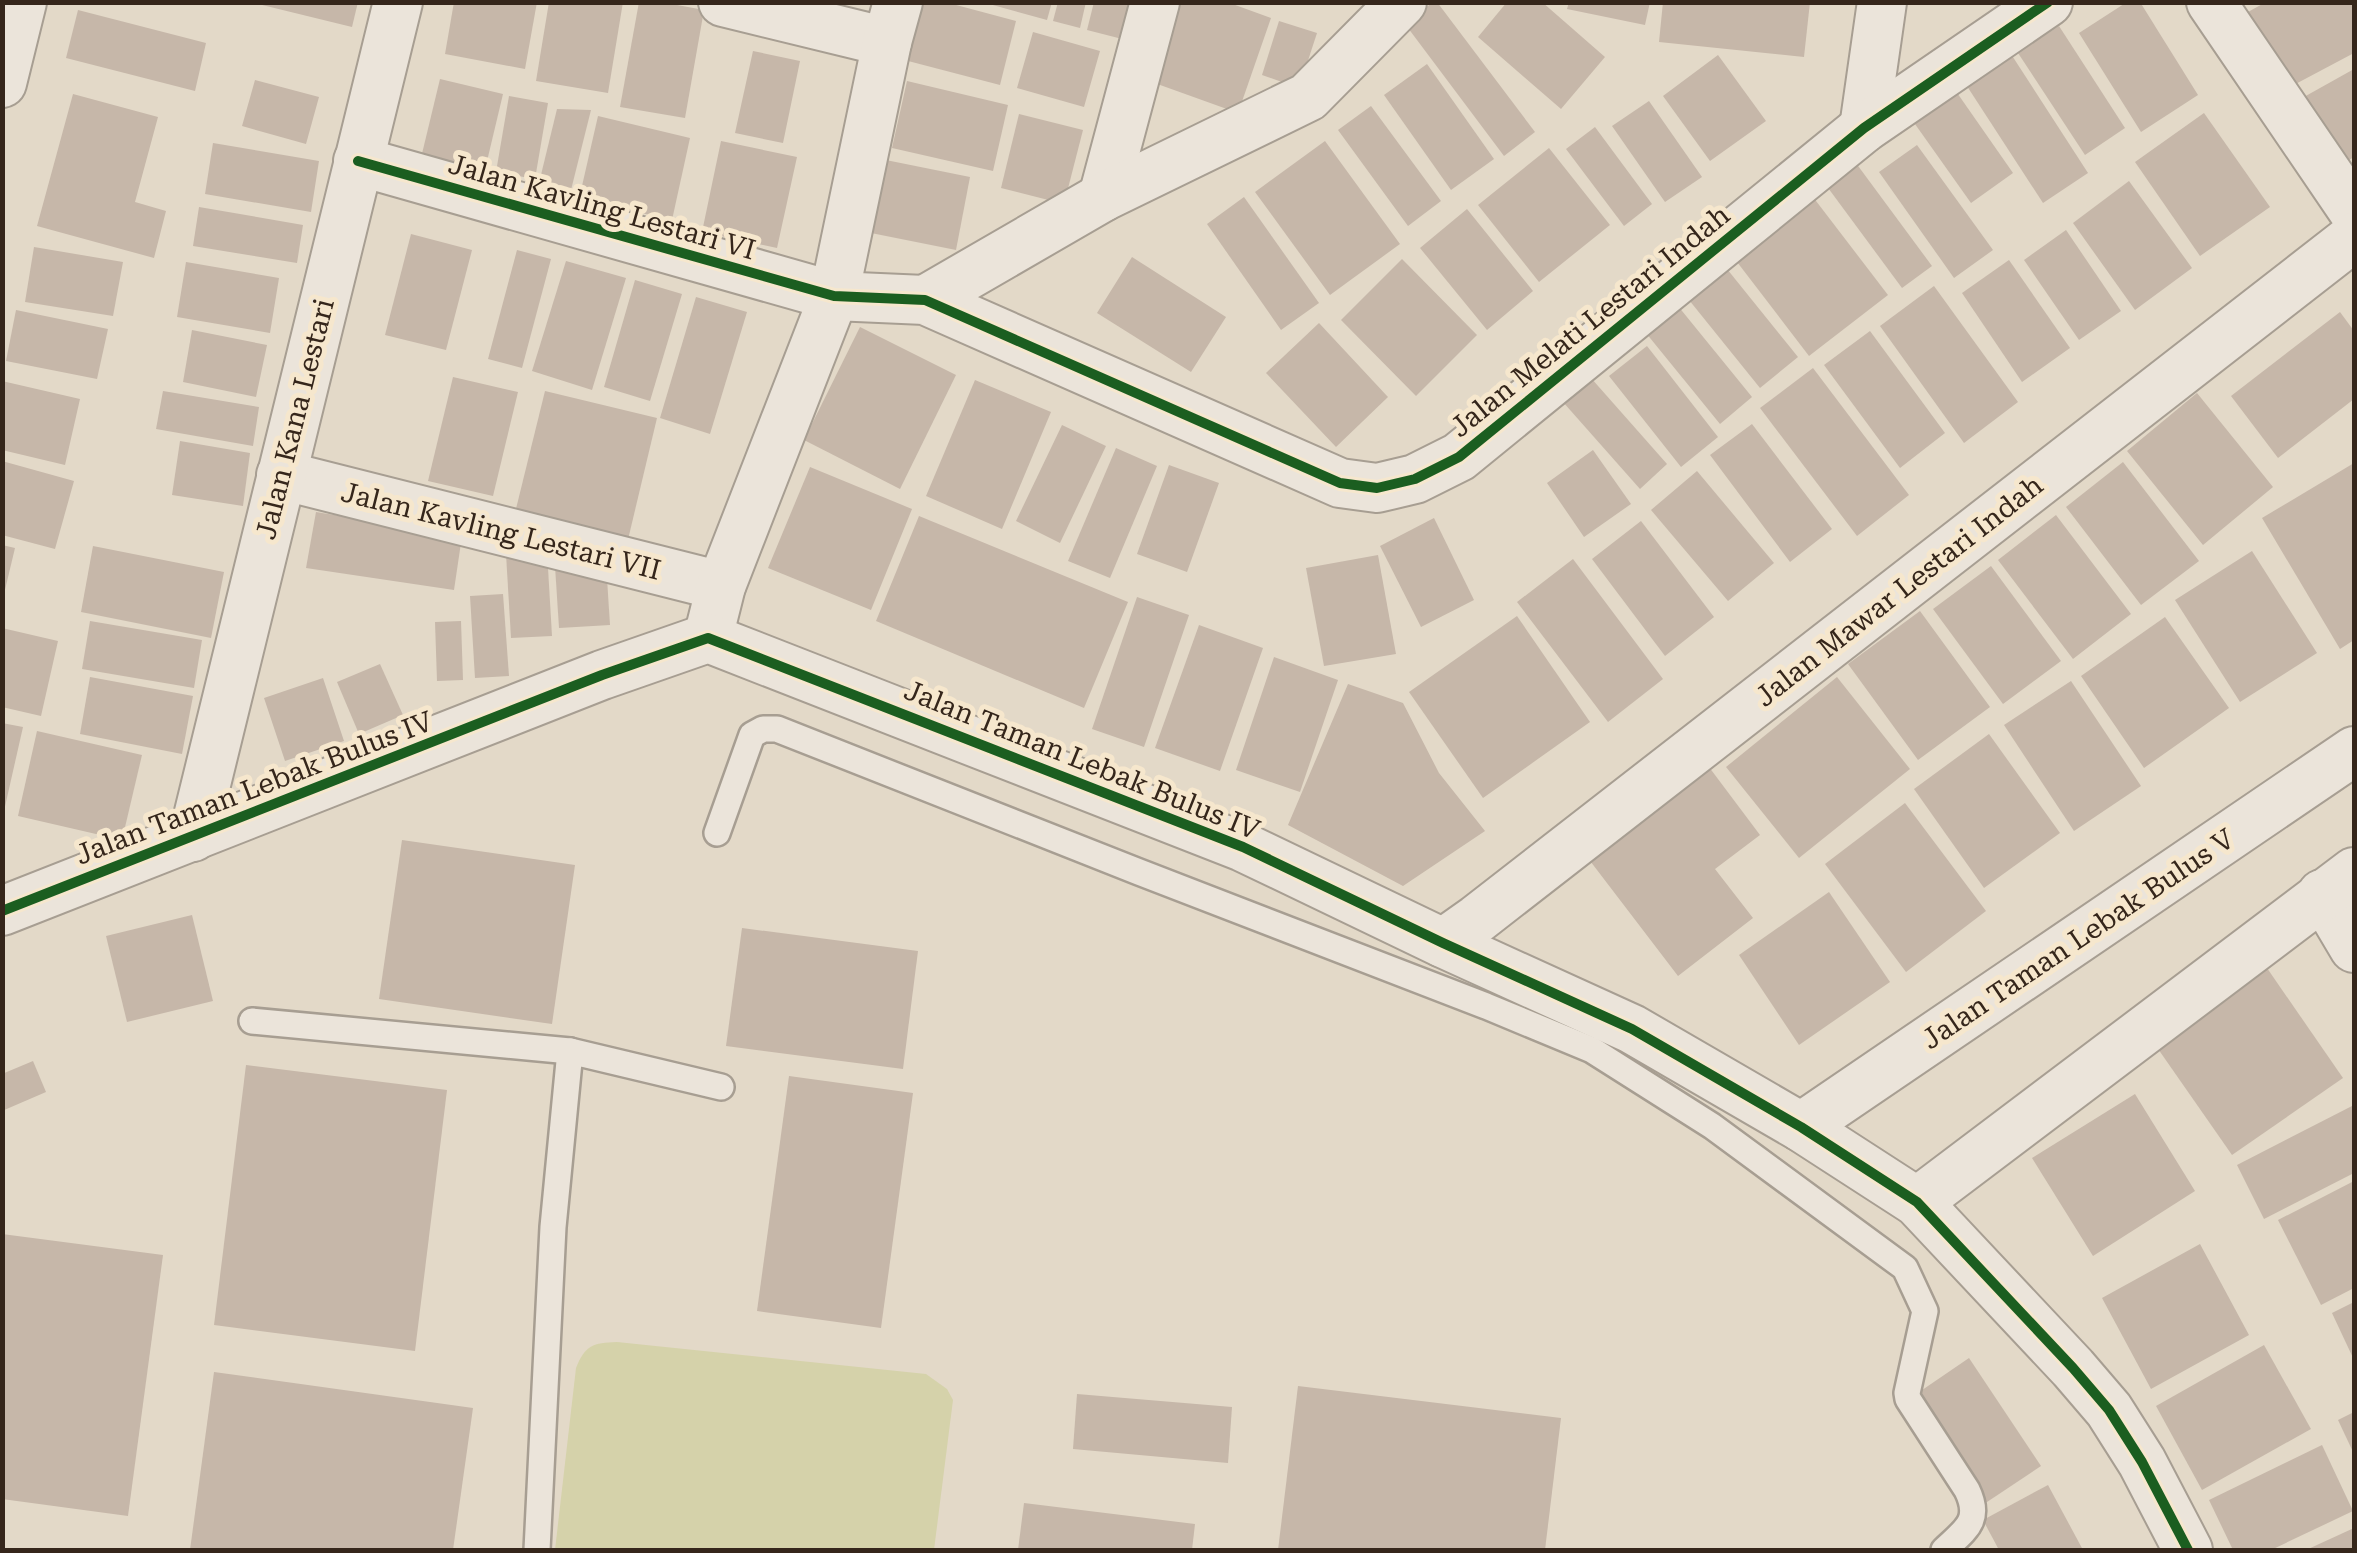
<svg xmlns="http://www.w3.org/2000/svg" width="2357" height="1553" font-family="'Roboto Serif',serif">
  <rect width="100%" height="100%" fill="#e3d9c8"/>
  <path fill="#d5d2aa" d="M617,1342l309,32 21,15 6,11 -19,150h-379l21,-182c9,-23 17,-25 41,-26z"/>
  <g fill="#c6b7a9">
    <path d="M250,2h108l-6,25z"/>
    <path d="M454,2h83l-12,67 -80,-15z"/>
    <path d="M549,2h74l-15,91 -72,-12z"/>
    <path d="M639,2h22l43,8 -19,108 -65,-11z"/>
    <path d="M903,2h42l71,19 -16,64 -111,-29z"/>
    <path d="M982,2h70l-5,18z"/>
    <path d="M1058,2h28l-6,26 -27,-7z"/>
    <path d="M1094,2h46l-10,39 -43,-11z"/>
    <path d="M1176,2h51l44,16 -33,95 -89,-32z"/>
    <path d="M1433,2h4l98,130 -31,24 -99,-132z"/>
    <path d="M1507,2h35l63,55 -44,52 -83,-72z"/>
    <path d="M1569,2h81l-5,23 -78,-16z"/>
    <path d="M1663,2h147l-6,55 -145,-15z"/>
    <path d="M2127,2h13l58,93 -57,37 -62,-99z"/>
    <path d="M2266,2h88v51l-66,35 -40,-76z"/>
    <path d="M78,10l128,33 -11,48 -129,-33z"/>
    <path d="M1279,21l38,12 -18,55 -37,-13z"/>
    <path d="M2059,26l66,102 -40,27 -67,-102z"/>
    <path d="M1033,32l67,19 -16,56 -67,-19z"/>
    <path d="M753,51l47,10 -17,82 -48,-10z"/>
    <path d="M2009,51l79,122 -45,30 -80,-123z"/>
    <path d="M1718,55l48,66 -56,40 -47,-65z"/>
    <path d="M1427,64l67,95 -43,31 -67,-95z"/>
    <path d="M2354,69v88l-22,13 -37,-68z"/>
    <path d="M440,79l63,15 -20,84 -63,-16z"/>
    <path d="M255,80l64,17 -13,47 -64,-18z"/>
    <path d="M907,81l101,24 -15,66 -101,-23z"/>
    <path d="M1953,87l60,86 -42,30 -61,-86z"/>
    <path d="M73,94l85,23 -23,85 31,9 -12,47 -117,-32z"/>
    <path d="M509,96l39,7 -13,76 -39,-7z"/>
    <path d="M1649,101l53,76 -37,25 -53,-76z"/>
    <path d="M1371,106l70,95 -33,25 -70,-96z"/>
    <path d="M557,109l34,1 -20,80 -32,-7z"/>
    <path d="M2204,113l66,94 -70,49 -65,-94z"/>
    <path d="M1019,114l64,16 -19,74 -63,-16z"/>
    <path d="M598,116l92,22 -18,82 -93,-21z"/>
    <path d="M1595,127l57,77 -28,22 -58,-77z"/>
    <path d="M721,141l76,16 -20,91 -75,-16z"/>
    <path d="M1325,141l75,103 -70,51 -75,-103z"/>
    <path d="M213,143l106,18 -8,51 -106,-18z"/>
    <path d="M1917,145l76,105 -39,28 -75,-106z"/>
    <path d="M1549,148l61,77 -71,57 -61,-77z"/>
    <path d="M1850,155l82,111 -30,22 -82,-111z"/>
    <path d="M866,156l104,21 -14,73 -105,-21z"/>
    <path d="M2129,181l63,87 -57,42 -62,-87z"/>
    <path d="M1244,197l75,106 -38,27 -74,-106z"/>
    <path d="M1813,197l75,98 -79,61 -75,-98z"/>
    <path d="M199,207l104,18 -6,38 -104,-17z"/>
    <path d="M1467,209l66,82 -46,39 -67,-82z"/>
    <path d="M2066,230l55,81 -42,29 -55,-80z"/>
    <path d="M411,234l61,16 -26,100 -61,-15z"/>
    <path d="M34,247l89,15 -10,54 -88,-14z"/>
    <path d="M517,250l34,9 -29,109 -34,-9z"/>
    <path d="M1132,257l94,60 -35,55 -94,-59z"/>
    <path d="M1402,259l75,76 -61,61 -75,-76z"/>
    <path d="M2009,260l61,88 -48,34 -60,-89z"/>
    <path d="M566,261l60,17 -34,112 -60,-19z"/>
    <path d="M186,262l93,16 -9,55 -93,-16z"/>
    <path d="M1723,264l75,93 -38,31 -75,-93z"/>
    <path d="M635,280l47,14 -32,107 -46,-14z"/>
    <path d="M1934,286l84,116 -54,41 -84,-117z"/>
    <path d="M696,297l51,15 -37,122 -50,-16z"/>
    <path d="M1678,306l74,91 -32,27 -74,-91z"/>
    <path d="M16,310l92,19 -11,50 -91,-18z"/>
    <path d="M2340,312l14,19v68l-76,59 -47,-62z"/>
    <path d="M1319,323l69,74 -52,50 -70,-74z"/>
    <path d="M860,327l96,48 -56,114 -96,-49z"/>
    <path d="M192,330l75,15 -11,52 -73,-15z"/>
    <path d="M1870,331l75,102 -45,35 -76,-103z"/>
    <path d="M1647,346l71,91 -37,30 -72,-91z"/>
    <path d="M1813,368l96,127 -52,41 -97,-128z"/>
    <path d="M453,377l65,15 -25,104 -65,-15z"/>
    <path d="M1591,378l76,86 -27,25 -77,-87z"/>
    <path d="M975,380l76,32 -49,117 -76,-33z"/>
    <path d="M2,381l78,18 -15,66 -63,-15z"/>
    <path d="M163,391l96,16 -6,39 -97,-17z"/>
    <path d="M545,391l112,27 -31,130 -113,-27z"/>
    <path d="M2197,393l76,94 -70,58 -76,-94z"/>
    <path d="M1752,424l80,105 -42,33 -80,-107z"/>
    <path d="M1062,425l44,21 -46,97 -44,-22z"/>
    <path d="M180,441l70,12 -7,53 -71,-11z"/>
    <path d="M1116,448l41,18 -47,112 -42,-17z"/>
    <path d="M1593,450l38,54 -47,33 -37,-54z"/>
    <path d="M2,461l72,20 -19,68 -53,-14z"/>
    <path d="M2123,462l76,99 -58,44 -75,-98z"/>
    <path d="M2354,463v177l-14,9 -78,-131z"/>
    <path d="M1169,465l50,18 -32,89 -50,-18z"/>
    <path d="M810,467l102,42 -41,101 -103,-42z"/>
    <path d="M1697,471l77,92 -46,38 -77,-91z"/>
    <path d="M316,512l146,24 -8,54 -148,-22z"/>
    <path d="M2056,515l75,99 -58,45 -75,-99z"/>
    <path d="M919,516l209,86 -44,106 -208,-87z"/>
    <path d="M1434,518l40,82 -53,27 -41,-81z"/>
    <path d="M1641,521l73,96 -49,39 -73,-97z"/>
    <path d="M2,545l13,3 -11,46 -2,-1z"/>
    <path d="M93,546l131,26 -13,66 -130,-26z"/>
    <path d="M547,551l5,85 -41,2 -5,-84z"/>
    <path d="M2252,551l65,102 -77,49 -65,-102z"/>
    <path d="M1378,555l18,99 -72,12 -18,-98z"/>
    <path d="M1573,559l90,120 -55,43 -91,-120z"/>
    <path d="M606,563l4,62 -51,3 -4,-62z"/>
    <path d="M1991,566l70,95 -58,43 -70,-95z"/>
    <path d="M503,594l6,82 -34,2 -5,-82z"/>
    <path d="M1137,597l52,18 -45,132 -52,-18z"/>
    <path d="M1920,611l70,96 -72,53 -70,-96z"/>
    <path d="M1517,616l73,106 -107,76 -74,-106z"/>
    <path d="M2165,617l64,91 -85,60 -63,-92z"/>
    <path d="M90,621l112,19 -8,48 -112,-19z"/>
    <path d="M461,621l2,59 -26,1 -2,-59z"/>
    <path d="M1199,625l64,23 -43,123 -65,-23z"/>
    <path d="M2,628l56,13 -17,75 -39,-9z"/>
    <path d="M1274,657l64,23 -38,112 -64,-22z"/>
    <path d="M380,664l23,51 -44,19 -22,-52z"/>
    <path d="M90,677l103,19 -11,58 -102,-20z"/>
    <path d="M1837,677l73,92 -111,89 -73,-91z"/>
    <path d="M323,678l21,63 -59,20 -21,-63z"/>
    <path d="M2071,681l70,105 -67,45 -70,-106z"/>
    <path d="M1348,684l55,19 36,70 46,58 -82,55 -115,-61z"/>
    <path d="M2,723l21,4 -19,84h-2z"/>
    <path d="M37,731l105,24 -20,85 -104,-24z"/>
    <path d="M1989,734l71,99 -76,55 -70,-99z"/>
    <path d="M1706,763l54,72 -45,34 38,49 -75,58 -97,-127z"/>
    <path d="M1905,803l81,108 -80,61 -81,-108z"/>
    <path d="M402,840l173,25 -23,159 -173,-25z"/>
    <path d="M1829,892l61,90 -91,63 -60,-90z"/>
    <path d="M192,915l21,86 -86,21 -21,-86z"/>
    <path d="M742,928l176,23 -15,118 -177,-23z"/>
    <path d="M2267,968l76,110 -111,77 -76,-109z"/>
    <path d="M33,1061l13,31 -44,19v-37z"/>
    <path d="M246,1065l201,25 -32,261 -201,-26z"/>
    <path d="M789,1076l124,17 -32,235 -124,-17z"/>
    <path d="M2135,1094l60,97 -102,65 -61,-98z"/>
    <path d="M2352,1106l2,5v62l-90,46 -27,-54z"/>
    <path d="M2354,1181v107l-33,17 -43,-85z"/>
    <path d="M2,1234l161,21 -35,261 -126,-17z"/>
    <path d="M2200,1244l49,91 -98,54 -49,-91z"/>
    <path d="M2354,1302v58l-22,-47z"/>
    <path d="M2264,1345l47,84 -109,61 -46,-84z"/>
    <path d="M1969,1358l72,108 -60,40 -72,-107z"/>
    <path d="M214,1372l259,36 -20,142h-263z"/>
    <path d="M1298,1386l263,32 -16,132h-267z"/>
    <path d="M1077,1394l155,13 -4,56 -155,-14z"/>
    <path d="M2354,1412v42l-16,-34z"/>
    <path d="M2322,1445l31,66 -82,39h-38l-24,-50z"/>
    <path d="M2048,1485l35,65h-84l-16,-30z"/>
    <path d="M1024,1503l171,21 -3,26h-174z"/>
    <path d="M2354,1528v22h-48z"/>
  </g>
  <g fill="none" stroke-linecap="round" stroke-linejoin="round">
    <g stroke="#a79e92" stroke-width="30">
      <g id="lane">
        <path d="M717,833l35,-98 11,-6h14l362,143 347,134 106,44 120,76 193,142 20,43 -18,82 1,6 59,91c15,31 -2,40 -23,60"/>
        <path d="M252,1021l318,30"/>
        <path d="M537,1550l16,-323 17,-176 151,36"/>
      </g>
    </g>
    <g stroke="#a79e92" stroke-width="52">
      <g id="street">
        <path d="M723,2l164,40"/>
        <path d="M2211,2l143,210"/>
        <path d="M2,83l20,-81"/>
        <path d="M1864,128l18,-126"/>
        <path d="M358,161l476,135 91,4 415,183 37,5 38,-9 44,-22 405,-329 184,-126"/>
        <path d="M1103,197l52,-195"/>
        <path d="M925,300l178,-103 205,-100 94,-95"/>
        <path d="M281,475l440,111"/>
        <path d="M708,638l13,-52 113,-290 53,-254 11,-40"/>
        <path d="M193,837l205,-835"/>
        <path d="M2322,894l32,54"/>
        <path d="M2,911l600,-236 106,-37 535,209 200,96 189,86 169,98 116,75 156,166 36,42 33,52 46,88"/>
        <path d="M1443,943l34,-24 877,-682"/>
        <path d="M1801,1127l553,-376"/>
        <path d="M1917,1202l437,-330"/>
      </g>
    </g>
    <use href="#lane" stroke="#ebe4da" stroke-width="25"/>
    <use href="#street" stroke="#ebe4da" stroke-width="48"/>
    <g stroke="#f6e7cd" stroke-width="16">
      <g id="cycleway">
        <path d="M358,161l476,135 91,4 415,183 37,5 38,-9 44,-22 405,-329 184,-126"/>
        <path d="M2,911l600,-236 106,-37 535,209 200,96 189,86 169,98 116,75 156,166 36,42 33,52 46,88"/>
      </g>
    </g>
    <use href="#cycleway" stroke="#1b5e20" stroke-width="10"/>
  </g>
  <g text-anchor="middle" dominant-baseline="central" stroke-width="10" stroke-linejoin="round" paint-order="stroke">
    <g font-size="28" fill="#35261b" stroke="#f6e7cd">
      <text transform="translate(602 207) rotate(16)">Jalan Kavling Lestari VI</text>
      <text transform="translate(1590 321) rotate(-39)">Jalan Melati Lestari Indah</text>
      <text transform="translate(295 419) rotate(-76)">Jalan Kana Lestari</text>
      <text transform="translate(501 531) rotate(14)">Jalan Kavling Lestari VII</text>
      <text transform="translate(1899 591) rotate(-38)">Jalan Mawar Lestari Indah</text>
      <text transform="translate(1082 760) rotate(22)">Jalan Taman Lebak Bulus IV</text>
      <text transform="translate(254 788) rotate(-21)">Jalan Taman Lebak Bulus IV</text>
      <text transform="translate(2078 939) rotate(-34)">Jalan Taman Lebak Bulus V</text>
    </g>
  </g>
  <rect width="2357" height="1553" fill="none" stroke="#35261b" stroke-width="10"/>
</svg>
